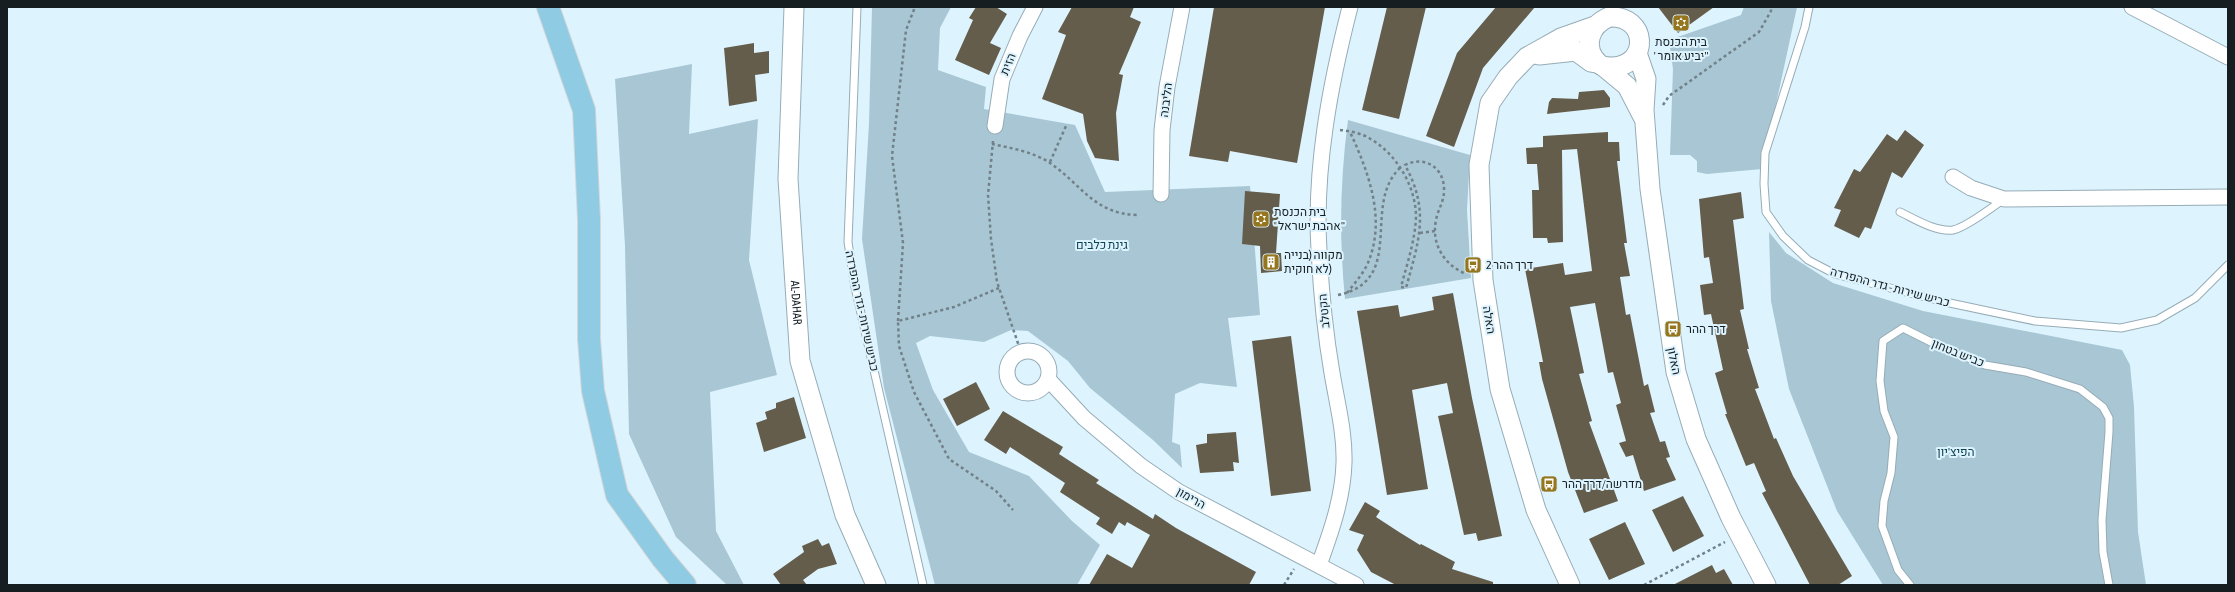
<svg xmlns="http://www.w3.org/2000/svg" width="2235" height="592" font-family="'Asap Condensed',Heebo,sans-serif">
  <rect width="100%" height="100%" fill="#ddf4ff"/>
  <g fill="#a8c6d4">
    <path d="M872,7h79l-11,21 -2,42 48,17 -2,22 91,16 30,67 145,-6 10,129 -32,3 9,69 -37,-4 -25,11 -3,48 8,3 2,23 -29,-28 -63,-52 -22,-27 -40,-30 -17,-1 -27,12 -54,-6 -14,7 17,47 36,62 60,24 43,45 28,24 -23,40h-142l-51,-197 -22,-149 7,-115z"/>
    <path d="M1744,7h53l-35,162 -55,5 -10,-2v-11l-7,-6h-20l3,-86 -4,-29 72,-25z"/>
    <path d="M692,64l-3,70 69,-15 -9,141 28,115 -67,17 6,139 28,54h-17l-51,-48 -47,-103 -4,-188 -10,-167z"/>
    <path d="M1348,120l122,35 -3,55 4,68 -126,21c-6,-60 -5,-119 3,-179z"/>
    <path d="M1769,232l17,21 47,30 90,28 199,39 8,15 4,42 4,125 8,53h-263l-46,-74 -48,-122 -18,-88z"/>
  </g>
  <g fill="#655d4c">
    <path d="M976,7h20l11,7 -17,29 11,5 -12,27 -34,-15 18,-40 -4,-2z"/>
    <path d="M1072,7h62l-4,10 11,5 -22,52 4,1 -7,38 3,48 -24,-3 -8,-17 -4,-27 -41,-15 24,-64 -8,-3z"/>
    <path d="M1214,7h111l-28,156 -67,-12 -2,11 -39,-6z"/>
    <path d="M1387,7h39l-27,112 -37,-9z"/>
    <path d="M1496,7h39l-52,61 -29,79 -28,-11 31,-83z"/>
    <path d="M1658,7h56l-36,26z"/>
    <path d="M754,43v10l15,-2v22l-14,2 2,26 -28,5 -5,-58z"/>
    <path d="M1604,90l6,8v9l-63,7 2,-12 3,-4 26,1 1,-7z"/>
    <path d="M1905,130l19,15 -22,33 -10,-6 -21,57 -6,-2 -6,11 -25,-12 7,-16 -7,-2 20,-39 6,3 27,-38 10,7z"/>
    <path d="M1608,132v10h11l1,19h-3l10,82h-3l6,33 -10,1 6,38 4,-1 14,72 4,-2 7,28 -5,1 10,29 5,-1 5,16 -4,1 10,22 -32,11 -11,-36 -7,2 -7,-14 7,-2 -10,-36 5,-2 -8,-31 -5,1 -13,-70 -25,4 14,66 -5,1 13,47 -3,1 29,79 -34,12 -16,-41 -26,-93 -3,-17h4l-18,-93 38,-6 2,12 27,-4 -15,-122 -15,1 1,92 -15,1 -1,-5h-14l-1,-48h7l-2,-26h-10l-1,-16 17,-1v-11z"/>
    <path d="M1245,191l35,3 -4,59h5l1,18 -21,2 -1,-27 -18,-2z"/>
    <path d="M1741,192l3,26 -11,2 11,89 -4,1 9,39h-2l12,39 -4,1 19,50 2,-1 17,38 59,100 -14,9h-28l-48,-92 4,-2 -12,-28 -8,3 -21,-52h2l-12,-41 8,-3 -12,-56 -7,1 -4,-30 13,-2 -4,-26 -5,1 -5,-59z"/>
    <path d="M1453,293l19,105 30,138 -24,5 -2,-8 -12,2 -26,-119 15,-3 -6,-30 -35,7 16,99 -41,6 -30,-184 41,-6 2,12 34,-7 -2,-13z"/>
    <path d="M1291,336l20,155 -40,5 -19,-155z"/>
    <path d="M976,382l14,27 -33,17 -14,-27z"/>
    <path d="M794,397l12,41 -42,14 -8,-29 11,-4 -2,-7 11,-4v-5z"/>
    <path d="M1003,411l60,36 -4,7 40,26 -3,3 57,36 2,-5 21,14 80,44 -7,13h-160l18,-31 25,14 18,-33 -23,-13 -2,4 -6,-4 -7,12 -16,-10 4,-6 -40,-26 5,-9 -55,-36 -4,7 -22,-14z"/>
    <path d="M1236,432l3,31 -6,-1 1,9 -34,2 -4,-28 11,-2v-9z"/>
    <path d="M1683,496l21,40 -31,16 -21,-42z"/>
    <path d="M1365,502l15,9 -4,6 23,15 21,13 1,-1 34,18 -3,7 41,13v3h-97l-25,-13 -14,-22 7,-15 -15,-5z"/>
    <path d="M1625,522l20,42 -36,16 -20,-41z"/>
    <path d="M818,539l4,7 7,-3 8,21 -19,5 -15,11 4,5h-26l-8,-11 31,-22 -2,-6z"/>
    <path d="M1712,565l4,8 8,-4 9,16h-60z"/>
  </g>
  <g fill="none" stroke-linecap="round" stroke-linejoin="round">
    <g stroke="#96acb6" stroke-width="9">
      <g id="service">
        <path d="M857,7l-9,235 7,45 68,298"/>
        <path d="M1809,7l-4,20 -40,126 -1,31 2,28 17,24 25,24 27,14 110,28 90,19 86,7 36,-8 38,-22 33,-33"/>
        <path d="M1900,212c15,7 35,20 53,18 12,-2 40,-23 51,-31"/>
        <path d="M1910,585l-12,-15 -16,-44 2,-25 7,-28 3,-36 -10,-26 -4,-30 3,-40 20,-13 34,17 48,20 41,7 54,17 23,18 6,11v14l-7,88 1,32 6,33"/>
      </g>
    </g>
    <g stroke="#96acb6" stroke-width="17">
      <g id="minor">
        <path d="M2132,7l96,50"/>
        <path d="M995,126l7,-47 18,-43 15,-29"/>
        <path d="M1953,177l18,11 33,11 224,-2"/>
        <path d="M1161,194l1,-64 5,-43 15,-80"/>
        <circle cx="1028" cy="372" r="21"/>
        <path d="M1048,379l36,39 57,48 38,26 177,93"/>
        <path d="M1319,565c12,-33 24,-67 25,-102 1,-30 -7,-60 -12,-90 -7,-41 -11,-82 -13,-123 -5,-81 11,-165 31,-243"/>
      </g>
    </g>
    <g stroke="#96acb6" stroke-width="21">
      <g id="tertiary">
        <path id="s1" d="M794,7l-6,172 12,182 45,154 31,70"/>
        <path d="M1609,17c39,-2 41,48 4,50 -5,0 -10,0 -14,-3 -18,-17 -9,-39 10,-47z"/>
        <path d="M1637,53l9,26 -2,31 6,79 26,183 20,67 35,79 35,67"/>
        <path d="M1539,55l37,-4 15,11 7,1"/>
        <path d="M1604,67l23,19 16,31"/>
        <path d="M1570,585l-34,-75 -36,-121 -17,-109 -4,-115 11,-62 18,-26 19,-20 34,-19 34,-12"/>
      </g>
    </g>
    <g stroke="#d5d6d7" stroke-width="24">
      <path id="primary" d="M548,7l36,103 5,110v119l4,52 24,104 46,64 22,26"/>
    </g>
    <g stroke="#728188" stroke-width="2.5" stroke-dasharray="3 3" stroke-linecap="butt">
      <path d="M1663,105l6,-9 90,-64 12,-21v-4"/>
      <path d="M1340,130c10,1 20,3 29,8 27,15 47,48 47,79 -1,24 -9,47 -15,70l5,1c13,-48 24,-77 -1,-123 20,-10 40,3 39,26 0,11 -6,18 -8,29 -5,24 8,45 30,54"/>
      <path d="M993,141l-5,54 3,44 6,43 24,70"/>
      <path d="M992,144c19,4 42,8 58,19 31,21 44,51 87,52"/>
      <path d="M1050,162l16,-36"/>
      <path d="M1420,233l15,-2"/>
      <path d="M999,288l-45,19 -56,14 1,25 15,46 35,67 47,32 17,19"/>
      <path d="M1347,293c7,-9 15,-18 20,-28 20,-44 2,-92 -17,-133"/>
      <path d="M1338,295c70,-15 22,-91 63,-128"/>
      <path d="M898,321l5,-78 -11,-87 14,-126 9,-23"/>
      <path d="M1284,585l10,-16"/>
      <path d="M1644,585l81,-43"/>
    </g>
    <use href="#service" stroke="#fff" stroke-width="7"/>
    <use href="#minor" stroke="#fff" stroke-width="15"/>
    <use href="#tertiary" stroke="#fff" stroke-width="19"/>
    <use href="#primary" stroke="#8fcbe3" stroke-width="22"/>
  </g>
  <defs>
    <g id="synagogue-square" transform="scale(0.9)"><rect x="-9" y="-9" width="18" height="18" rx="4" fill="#95761e" stroke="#ddf4ff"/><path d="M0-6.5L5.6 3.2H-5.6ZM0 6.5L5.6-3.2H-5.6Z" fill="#fff"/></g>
    <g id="building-square" transform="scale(0.9)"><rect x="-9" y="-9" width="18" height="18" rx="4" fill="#95761e" stroke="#ddf4ff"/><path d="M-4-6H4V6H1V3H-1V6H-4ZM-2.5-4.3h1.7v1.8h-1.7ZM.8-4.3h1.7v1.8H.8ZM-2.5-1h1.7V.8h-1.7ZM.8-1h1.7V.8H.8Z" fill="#fff"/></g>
    <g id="bus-square" transform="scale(0.9)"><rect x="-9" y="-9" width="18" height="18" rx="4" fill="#95761e" stroke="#ddf4ff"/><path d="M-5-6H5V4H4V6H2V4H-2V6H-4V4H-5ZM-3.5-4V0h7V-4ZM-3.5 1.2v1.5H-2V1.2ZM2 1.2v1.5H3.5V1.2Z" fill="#fff"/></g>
  </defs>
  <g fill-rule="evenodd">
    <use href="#synagogue-square" x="1681" y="23"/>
    <use href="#synagogue-square" x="1261" y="219"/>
    <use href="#building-square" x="1271" y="262"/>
    <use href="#bus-square" x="1473" y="265"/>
    <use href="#bus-square" x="1673" y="329"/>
    <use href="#bus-square" x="1549" y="484"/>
  </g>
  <g text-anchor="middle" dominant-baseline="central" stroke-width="4" stroke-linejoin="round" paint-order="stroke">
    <g font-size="12" fill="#161e22" stroke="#ddf4ff" text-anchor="start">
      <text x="1681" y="42" text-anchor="middle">בית הכנסת<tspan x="1681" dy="14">"יביע אומר"</tspan></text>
      <text x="1274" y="212">בית הכנסת<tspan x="1274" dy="14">"אהבת ישראל"</tspan></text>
      <text x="1284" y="255">מקווה (בנייה<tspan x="1284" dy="14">לא חוקית)</tspan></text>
      <text x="1486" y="265">דרך ההר 2</text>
      <text x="1686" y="329">דרך ההר</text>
      <text x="1562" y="484">מדרשה/דרך ההר</text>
    </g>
    <g font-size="12" fill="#161e22" stroke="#ddf4ff">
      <text transform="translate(1008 64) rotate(-68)">הזית</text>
      <text transform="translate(1166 100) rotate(-83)">הליבנה</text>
      <text transform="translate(1890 287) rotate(15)">כביש שירות - גדר ההפרדה</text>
      <text stroke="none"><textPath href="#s1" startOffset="296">AL-DAHAR</textPath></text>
      <text transform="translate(862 311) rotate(78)">כביש שירות - גדר ההפרדה</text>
      <text transform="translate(1324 311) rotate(-95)">הקטלב</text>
      <text transform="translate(1489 320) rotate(81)">האלה</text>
      <text transform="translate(1958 353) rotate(22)">כביש בטחון</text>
      <text transform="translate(1674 361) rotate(78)">האלון</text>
      <text transform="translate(1191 498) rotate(29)">הרימון</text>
    </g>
    <g font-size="12" fill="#104153" stroke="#ddf4ff">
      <text x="1102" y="245">גינת כלבים</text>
      <text x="1956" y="452">הפיצ'יון</text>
    </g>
  </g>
  <rect width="2235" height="592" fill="none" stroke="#161e22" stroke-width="16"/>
</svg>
